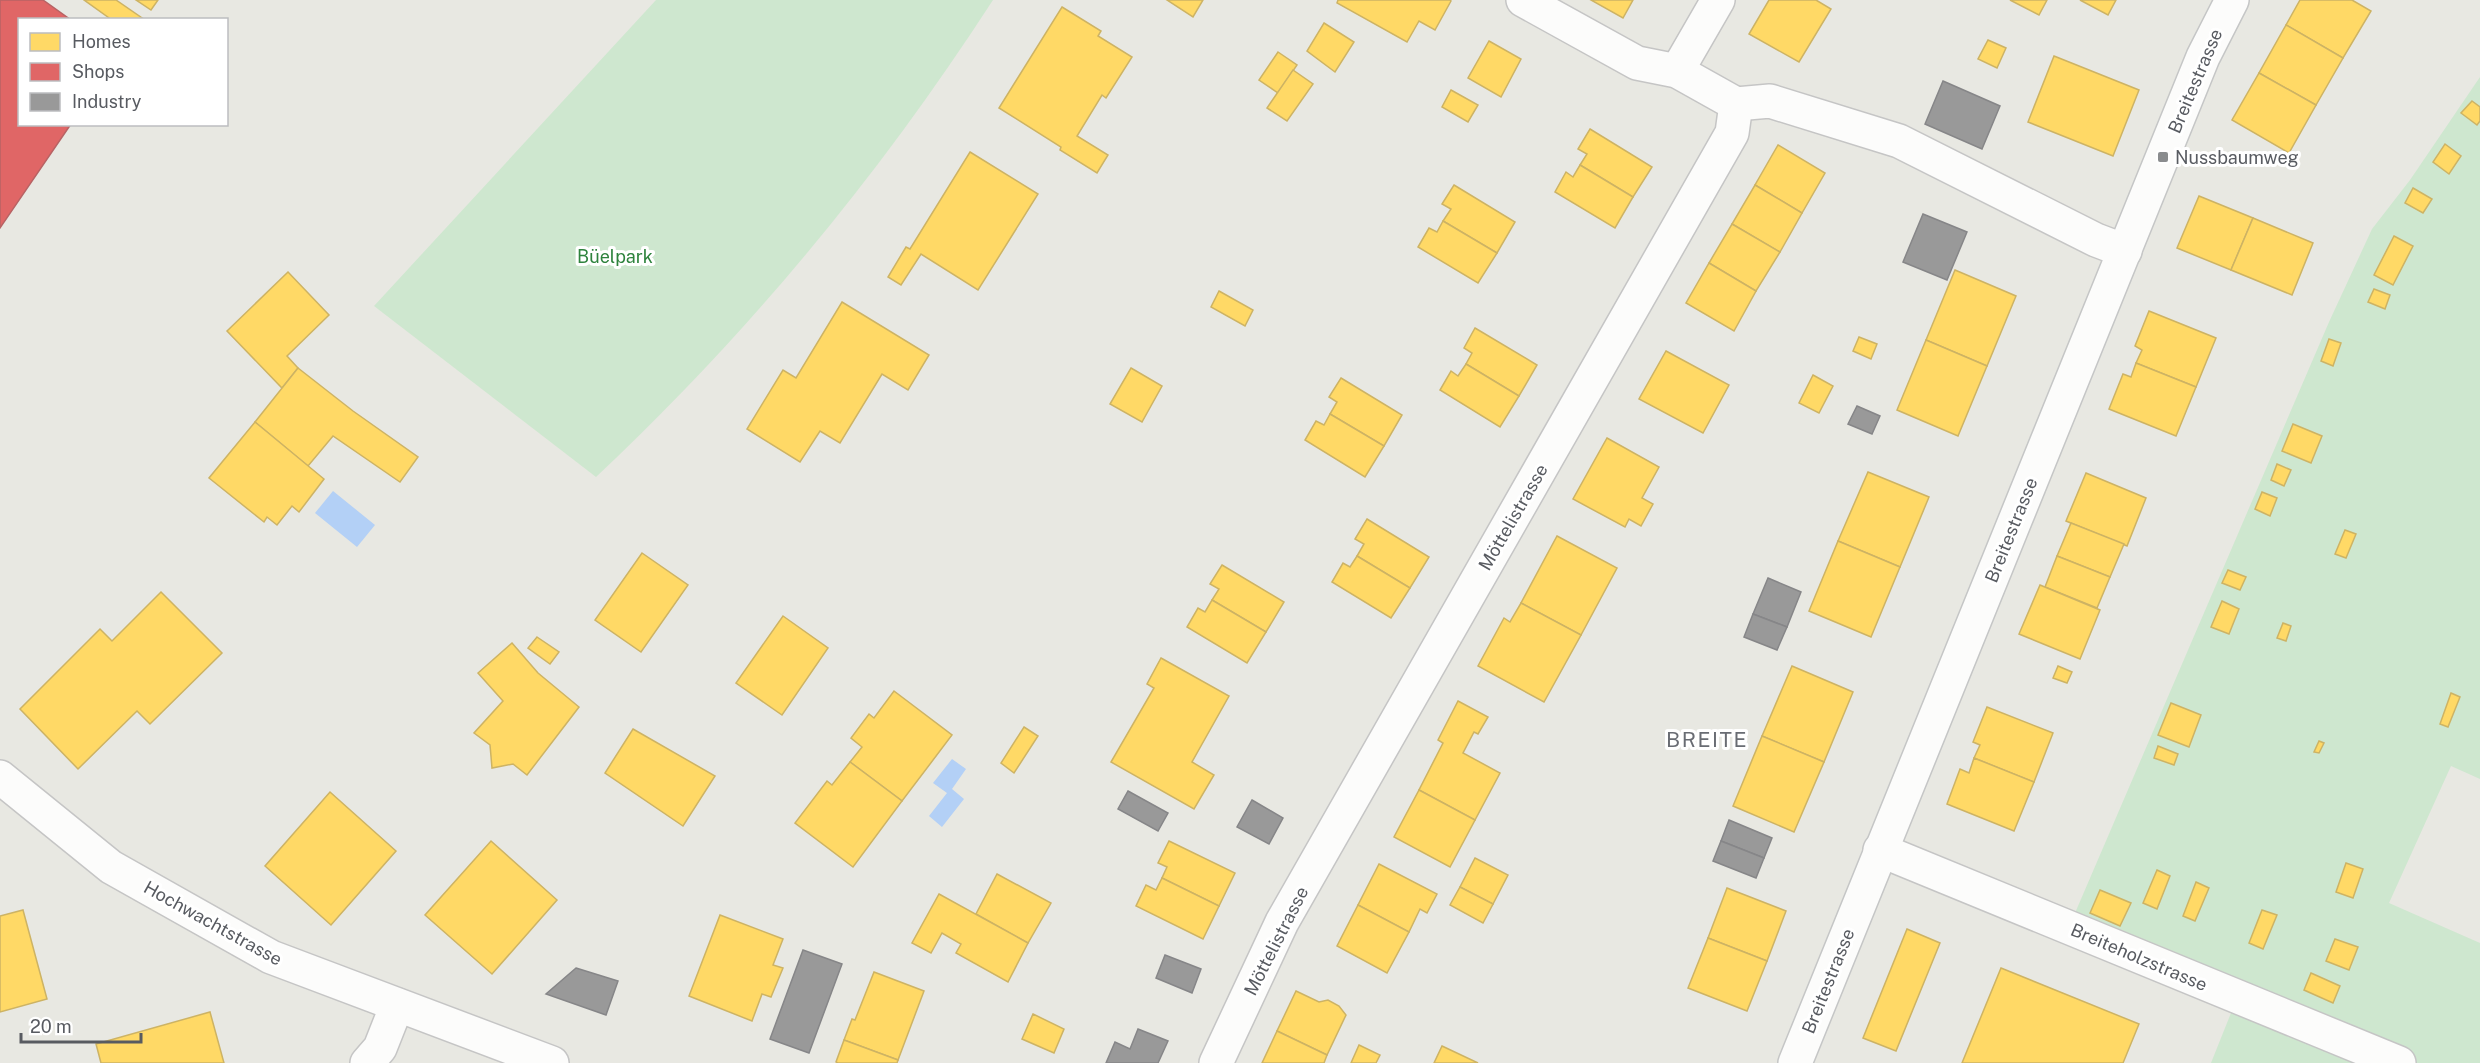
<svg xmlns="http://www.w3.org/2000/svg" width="2480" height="1063" font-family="'Public Sans',sans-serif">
  <rect width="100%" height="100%" fill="#e8e8e2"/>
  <g fill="#cee7cf">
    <path d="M656,0h337c-114,176 -244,333 -397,477l-222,-171z"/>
    <path d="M2480,77v702l-29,-13 -62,137 91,40v120h-269l26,-65 -168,-71 260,-605 43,-93 38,-49z"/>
  </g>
  <g fill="#b3d0f6">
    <path d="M333,491l42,34 -18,22 -42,-34z"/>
    <path d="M952,759l14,10 -14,20 12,10 -22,28 -13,-11 18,-23 -14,-10z"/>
  </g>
  <g fill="#ffd966" stroke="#cdb364" stroke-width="1.5">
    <path d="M84,0h32l29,20h-33z"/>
    <path d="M136,0h22l-7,10z"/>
    <path d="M1167,0h36l-10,17z"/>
    <path d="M1338,0h112l1,1 -16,29 -16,-9 -12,21 -70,-39z"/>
    <path d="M1591,0h42l-10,18z"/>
    <path d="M1769,0h47l15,9 -32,53 -50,-28z"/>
    <path d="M2010,0h37l-8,15z"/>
    <path d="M2080,0h36l-8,15z"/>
    <path d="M2300,0h52l19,11 -28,47 -57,-33z"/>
    <path d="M1062,7l39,24 -3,5 34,21 -26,41 -4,-3 -25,41 31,19 -11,18 -37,-23 1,-3 -62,-39z"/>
    <path d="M1324,23l30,19 -19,30 -28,-21z"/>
    <path d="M2286,25l57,33 -27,47 -57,-32z"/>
    <path d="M1988,40l18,8 -9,20 -19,-9z"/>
    <path d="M1489,41l32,18 -20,38 -33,-19z"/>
    <path d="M1278,52l19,13 -19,28 -19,-13z"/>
    <path d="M2054,56l85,34 -26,66 -85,-34z"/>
    <path d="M1293,70l20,14 -26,37 -20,-13z"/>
    <path d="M2259,73l57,32 -27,48 -57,-33z"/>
    <path d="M1451,90l27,15 -10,17 -26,-15z"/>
    <path d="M2472,101l8,6v14l-3,4 -16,-12z"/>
    <path d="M1590,129l62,38 -19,30 -53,-32 7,-11 -9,-5z"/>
    <path d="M2445,144l16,12 -12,18 -16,-12z"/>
    <path d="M1778,145l47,28 -23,40 -47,-28z"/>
    <path d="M970,152l68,42 -60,96 -57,-36 -20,31 -13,-8 18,-30 4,2z"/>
    <path d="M1580,165l53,32 -18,31 -60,-36 11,-20 7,5z"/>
    <path d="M1454,185l61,37 -18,31 -54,-32 8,-12 -9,-5z"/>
    <path d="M1755,185l47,28 -22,39 -48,-28z"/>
    <path d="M2413,188l19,11 -9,14 -18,-10z"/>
    <path d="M2199,196l54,22 -22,52 -54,-22z"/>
    <path d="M2253,218l60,25 -21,52 -61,-25z"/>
    <path d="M1443,221l54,32 -19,30 -60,-36 11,-19 8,4z"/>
    <path d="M1732,224l48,28 -24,39 -47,-28z"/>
    <path d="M2394,236l19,10 -20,39 -19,-10z"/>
    <path d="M1709,263l47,28 -22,40 -48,-28z"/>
    <path d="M1955,270l61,26 -29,70 -61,-26z"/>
    <path d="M288,272l41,43 -42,41 11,12 -16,20 -55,-57z"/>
    <path d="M2374,289l16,6 -5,14 -17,-7z"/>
    <path d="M1219,291l34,19 -8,16 -34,-19z"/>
    <path d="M842,302l87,53 -21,35 -26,-16 -42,69 -20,-12 -20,31 -53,-33 36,-59 13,8z"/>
    <path d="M2149,311l67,27 -20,49 -60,-24 6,-13 -7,-4z"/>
    <path d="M1475,328l62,37 -18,31 -53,-32 6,-11 -8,-5z"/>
    <path d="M1859,337l18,7 -6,15 -18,-8z"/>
    <path d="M2329,339l12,4 -8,23 -12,-5z"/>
    <path d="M1926,340l61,26 -29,70 -61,-26z"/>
    <path d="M1666,351l63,34 -26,48 -64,-34z"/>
    <path d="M2136,363l60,24 -20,49 -67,-27 14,-35 8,3z"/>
    <path d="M1466,364l53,32 -19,31 -60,-37 11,-19 7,5z"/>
    <path d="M298,368l55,43 65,46 -18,25 -67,-46 -25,30 -53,-44z"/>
    <path d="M1131,368l31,18 -20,36 -32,-18z"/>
    <path d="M1813,375l20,11 -14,27 -20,-10z"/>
    <path d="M1341,378l61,37 -18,31 -54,-32 7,-12 -8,-5z"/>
    <path d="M1330,414l54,32 -19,31 -60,-37 11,-19 8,4z"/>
    <path d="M255,422l69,57 -25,33 -7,-6 -15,19 -10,-8 -3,5 -55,-44z"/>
    <path d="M2293,424l29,12 -11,27 -29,-12z"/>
    <path d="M1607,438l52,29 -17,31 11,6 -12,22 -12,-7 -4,8 -52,-28z"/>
    <path d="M2277,464l14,6 -7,16 -13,-6z"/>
    <path d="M1868,472l61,25 -29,70 -62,-26z"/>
    <path d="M2086,473l60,25 -19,48 -61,-25z"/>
    <path d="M2262,492l15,6 -7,18 -15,-7z"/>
    <path d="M1367,519l62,38 -19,31 -53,-32 7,-12 -9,-5z"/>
    <path d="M2071,523l53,21 -14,33 -53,-21z"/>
    <path d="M2345,530l11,4 -10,24 -11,-4z"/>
    <path d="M1557,536l60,32 -36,67 -60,-32z"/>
    <path d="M1838,541l62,26 -29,70 -62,-26z"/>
    <path d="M642,553l46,32 -47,67 -46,-32z"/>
    <path d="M1357,556l53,32 -19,30 -59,-36 11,-19 7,4z"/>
    <path d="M2057,556l53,21 -13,31 -52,-21z"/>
    <path d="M1222,565l62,37 -18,30 -54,-32 7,-11 -9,-5z"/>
    <path d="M2228,570l18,7 -6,13 -18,-7z"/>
    <path d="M2040,585l60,25 -20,49 -61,-25z"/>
    <path d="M161,592l61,61 -72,71 -13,-13 -59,58 -58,-60 80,-80 12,12z"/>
    <path d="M1212,600l54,32 -19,31 -60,-36 11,-19 7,4z"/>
    <path d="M2222,601l17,8 -10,25 -18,-7z"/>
    <path d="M1521,603l60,32 -37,67 -66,-36 26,-48 6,4z"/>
    <path d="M783,616l45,32 -46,67 -46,-32z"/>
    <path d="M2283,623l8,3 -5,15 -9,-3z"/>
    <path d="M537,637l22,15 -9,12 -22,-16z"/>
    <path d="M512,643l26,30 41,34 -52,68 -14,-11 -21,4 -2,-23 -16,-12 29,-32 -25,-28z"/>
    <path d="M1161,658l68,38 -37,66 22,13 -20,34 -83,-47 43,-74 -7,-4z"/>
    <path d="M1792,666l61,26 -29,70 -62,-26z"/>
    <path d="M2058,666l14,6 -5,11 -14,-5z"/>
    <path d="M894,691l58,44 -50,66 -52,-39 12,-15 -11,-9 18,-24 5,4z"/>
    <path d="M2451,693l9,4 -12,30 -8,-3z"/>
    <path d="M1458,701l30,16 -10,17 -4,-2 -11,21 37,20 -25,47 -56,-30 24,-47 -5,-3z"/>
    <path d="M2171,703l30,12 -12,32 -31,-12z"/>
    <path d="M1987,707l66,26 -19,49 -60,-24 6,-13 -7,-3z"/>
    <path d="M1024,727l14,9 -24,37 -13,-10z"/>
    <path d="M633,729l82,47 -32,50 -78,-53z"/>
    <path d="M1762,736l62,26 -30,70 -61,-26z"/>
    <path d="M2319,741l5,2 -5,10 -5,-1z"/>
    <path d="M2158,746l20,8 -4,11 -20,-7z"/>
    <path d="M1974,758l60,24 -20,49 -67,-27 13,-35 9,4z"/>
    <path d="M850,762l52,39 -49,66 -58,-44 32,-42 5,4z"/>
    <path d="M1419,790l56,30 -25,47 -56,-30z"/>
    <path d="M330,792l66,59 -65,74 -66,-59z"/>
    <path d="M491,841l66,59 -65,74 -67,-59z"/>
    <path d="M1169,841l66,32 -16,33 -57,-28 5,-11 -9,-4z"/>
    <path d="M1475,858l33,17 -15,29 -33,-17z"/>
    <path d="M2346,863l17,6 -10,29 -17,-6z"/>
    <path d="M1379,864l58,30 -10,19 -7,-4 -11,23 -51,-27z"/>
    <path d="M2157,870l13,6 -13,33 -14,-6z"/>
    <path d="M997,874l54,29 -23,40 -52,-29z"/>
    <path d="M1162,878l57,28 -16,33 -67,-33 10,-21 10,5z"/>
    <path d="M2196,882l13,6 -14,33 -12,-5z"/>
    <path d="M1460,887l33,17 -10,19 -33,-18z"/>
    <path d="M1727,888l59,23 -19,50 -59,-23z"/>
    <path d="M2100,890l31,13 -11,23 -30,-13z"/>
    <path d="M939,894l89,49 -20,39 -52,-29 5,-9 -19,-11 -11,20 -19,-10z"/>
    <path d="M1358,905l51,27 -22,41 -50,-27z"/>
    <path d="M23,910l24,89 -47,13v-96z"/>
    <path d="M2262,910l15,5 -14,34 -14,-6z"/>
    <path d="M720,915l63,24 -10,26 10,3 -12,29 -9,-3 -10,27 -63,-25z"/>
    <path d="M1907,929l33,14 -44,108 -33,-13z"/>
    <path d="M1708,938l59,23 -20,50 -59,-23z"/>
    <path d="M2335,939l23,8 -9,23 -23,-9z"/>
    <path d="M2001,968l138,56 -16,39h-161z"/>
    <path d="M874,972l50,19 -26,69 -54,-20 8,-21 3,1z"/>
    <path d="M2311,973l29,13 -7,17 -29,-13z"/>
    <path d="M1296,991l23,11 9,-2 11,6 7,9 -19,40 -50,-24z"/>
    <path d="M210,1012l14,51h-123l-5,-19z"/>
    <path d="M1033,1014l31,15 -10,24 -32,-14z"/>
    <path d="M1277,1031l50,24 -3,8h-62z"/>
    <path d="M844,1040l54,20 -1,3h-59l-2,-1z"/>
    <path d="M1359,1045l21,10 -4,8h-25z"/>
    <path d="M1442,1046l36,17h-44z"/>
  </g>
  <path fill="#e06666" stroke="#b76364" stroke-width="1.5" d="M0,0h43l28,20h-51v104h51l-71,104z"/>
  <g fill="#999" stroke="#868688" stroke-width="1.5">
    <path d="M1943,81l57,25 -18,43 -57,-25z"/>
    <path d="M1923,214l44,18 -20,48 -44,-18z"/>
    <path d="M1857,406l23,10 -8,18 -24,-10z"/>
    <path d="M1768,578l33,14 -14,35 -34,-13z"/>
    <path d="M1753,614l34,13 -10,23 -33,-13z"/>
    <path d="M1128,791l40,22 -10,18 -40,-22z"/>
    <path d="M1252,800l31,18 -14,26 -32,-17z"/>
    <path d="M1729,820l43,18 -8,20 -43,-17z"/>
    <path d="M1721,841l43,17 -8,20 -43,-17z"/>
    <path d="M803,950l39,14 -33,89 -39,-14z"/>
    <path d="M1165,955l36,14 -9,24 -36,-15z"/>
    <path d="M576,968l42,13 -12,34 -60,-21z"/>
    <path d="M1138,1029l30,12 -10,22h-52l9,-21 15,7z"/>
  </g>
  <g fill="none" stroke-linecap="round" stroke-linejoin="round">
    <g stroke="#c5c5c5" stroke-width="36">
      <g id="street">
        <path d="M1677,71l41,-71"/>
        <path d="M1736,104l34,-3 129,40 197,99 29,11"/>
        <path d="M0,777l111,90 160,90 281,106"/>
        <path d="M1880,850l519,213"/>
        <path d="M367,1063l13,-15 17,-43"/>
        <path d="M1216,1063l66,-141 450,-789 4,-29 -59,-33 -40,-8 -114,-63"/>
      </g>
    </g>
    <g stroke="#c5c6c6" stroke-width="36">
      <path id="secondary" d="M1795,1063l408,-1006 29,-57"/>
    </g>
    <use href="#street" stroke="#fcfcfb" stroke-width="33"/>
    <use href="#secondary" stroke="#fcfcfb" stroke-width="33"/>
  </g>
  <rect fill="#8a8c8e" stroke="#fff" stroke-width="2" x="2157" y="151" width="12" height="12" rx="3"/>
  <g text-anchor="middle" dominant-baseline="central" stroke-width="6" stroke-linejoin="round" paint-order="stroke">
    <g font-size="18" fill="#585b61" stroke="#fff">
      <text transform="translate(2195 81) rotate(-67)">Breitestrasse</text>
      <text transform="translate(1513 517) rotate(-60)">Möttelistrasse</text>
      <text transform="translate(2011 530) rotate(-68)">Breitestrasse</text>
      <text transform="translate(213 923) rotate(29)">Hochwachtstrasse</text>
      <text transform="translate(1276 941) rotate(-63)">Möttelistrasse</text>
      <text transform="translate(2139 957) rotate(23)">Breiteholzstrasse</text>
      <text transform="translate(1828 981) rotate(-68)">Breitestrasse</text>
    </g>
    <g font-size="18" fill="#585b61" stroke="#fff" text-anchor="start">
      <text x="2175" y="157">Nussbaumweg</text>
    </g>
    <g font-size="18" fill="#2e833d" stroke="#fff">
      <text x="615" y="256">Büelpark</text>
    </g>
    <g font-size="21" letter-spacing="1.5" fill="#696c73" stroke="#fff">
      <text x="1707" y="739">BREITE</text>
    </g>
  </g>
  <rect x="18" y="18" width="210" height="108" fill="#ffffff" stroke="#bcbdc0" stroke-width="1.5"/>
  <rect x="30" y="33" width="30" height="18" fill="#ffd966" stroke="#bcbdc0" stroke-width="1.5"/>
  <text x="72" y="48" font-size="18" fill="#585b61">Homes</text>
  <rect x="30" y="63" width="30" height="18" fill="#e06666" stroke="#bcbdc0" stroke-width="1.5"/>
  <text x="72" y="78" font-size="18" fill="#585b61">Shops</text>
  <rect x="30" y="93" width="30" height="18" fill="#999999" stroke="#bcbdc0" stroke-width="1.5"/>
  <text x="72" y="108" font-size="18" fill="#585b61">Industry</text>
  <path d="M21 1033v9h120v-9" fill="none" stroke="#585b61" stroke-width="3"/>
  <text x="30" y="1033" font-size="18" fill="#585b61" stroke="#ffffff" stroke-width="4.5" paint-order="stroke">20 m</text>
</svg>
